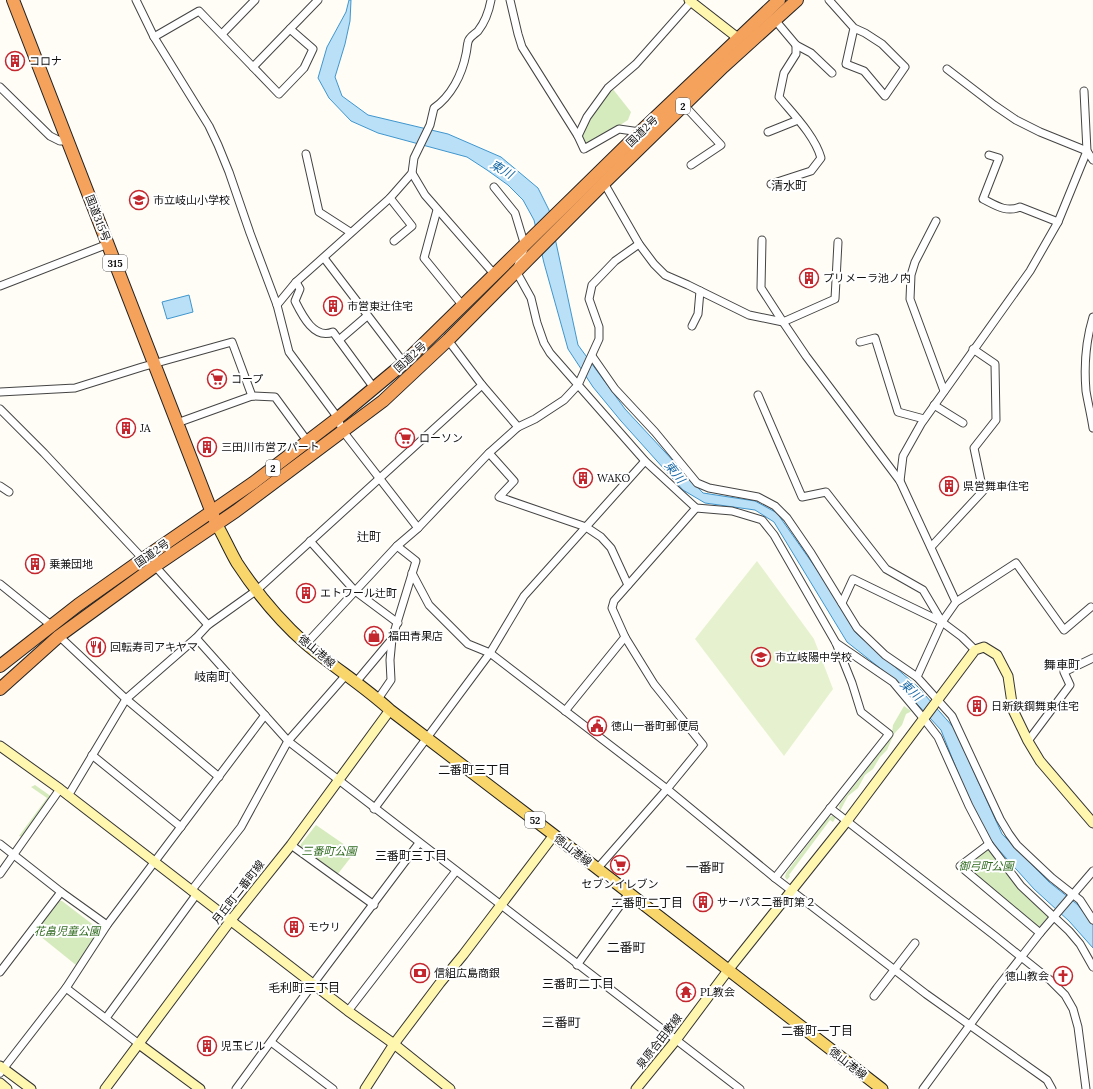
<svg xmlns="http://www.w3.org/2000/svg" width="1093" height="1089" font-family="Lora,'Noto Sans JP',serif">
  <rect width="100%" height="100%" fill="#fffdf5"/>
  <g fill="#d5ebbd">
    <path d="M612,88l19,24 -3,8 -42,27 -6,-11 8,-18z"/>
    <path d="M904,706l7,5 -1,1 -4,2 -4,11 -8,9 -7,16 -7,7 -7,12 -8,6 -7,13 -10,8 -8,15 -1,-5 1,-2 48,-62 4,-9 1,-8z"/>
    <path d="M35,785l17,12 -30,40 -3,-1 28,-38 -16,-11z"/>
    <path d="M833,815l3,2 -3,5 -3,-2 -41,55 1,1 -3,4 -2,-3 1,-4 41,-54z"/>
    <path d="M316,825l39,27 -18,23 -37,-28 1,-3z"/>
    <path d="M989,848l60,68 -11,12 -73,-63z"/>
    <path d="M60,901h2l34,26 2,5 -1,5 -21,28 -41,-33z"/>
  </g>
  <path fill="#e6f2cf" d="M757,561l57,78 19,50 -49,67 -89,-117z"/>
  <g fill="#b9e0f7" stroke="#3f96cf">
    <path d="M349,0h2l-1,21 -5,23 -10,33 7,19 26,19 80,19 53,23 37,31 11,22 29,135 47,64 78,84 52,8 22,12 43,61 36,59 62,54 36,41 48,106 47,48 29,23 15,20v23l-24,-27 -35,-32 -45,-50 -25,-51 -23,-58 -46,-50 -48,-38 -73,-120 -19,-12 -50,-7 -22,-13 -62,-69 -28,-34 -25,-38 -24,-86 -10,-43 -11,-20 -15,-15 -21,-15 -20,-13 -89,-24 -27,-12 -22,-23 -11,-20 9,-31 19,-35z"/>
    <path d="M189,295l4,17 -26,7 -5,-17z"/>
  </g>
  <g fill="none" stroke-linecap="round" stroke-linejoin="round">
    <g stroke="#444" stroke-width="9">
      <g id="street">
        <path d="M136,0l18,37 55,89 9,19 11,27 21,61 27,72 12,47 49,66 4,12 76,98"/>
        <path d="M510,0l8,34 4,13 56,89 6,13 35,-20 21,3"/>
        <path d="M829,0l25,28 11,5 17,11 23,23 -20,29 -21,-25 -18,-7 8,-36"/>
        <path d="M775,20l21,25 15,8 21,20"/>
        <path d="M222,34l33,-34"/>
        <path d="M154,37l45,-26 80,83 25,-26 9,-19 -23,-20"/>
        <path d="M253,67l65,-67"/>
        <path d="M947,69l47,36 22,15 24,12 47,19 6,9"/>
        <path d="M0,87l50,49 10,5h8"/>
        <path d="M684,105l37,40 -30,20"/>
        <path d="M768,132l30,-12"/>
        <path d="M578,136l9,-19 21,-29 28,-24 55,-62"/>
        <path d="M306,154l13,58 31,20"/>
        <path d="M989,155l10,3 -16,41c12,6 23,14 37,8l38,15"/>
        <path d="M412,173l13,22 70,80"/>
        <path d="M604,183l35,61 15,20 11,11 23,10 61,30 34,7 23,34 94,125 56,121"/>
        <path d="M771,184l40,-13 10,-13c-6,-22 -28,-44 -42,-61l5,-24 12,-19v-9"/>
        <path d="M494,187l21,26 10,33 -9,25 15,27 6,25 7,20 6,10 95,108 51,47 36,3 30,9 12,15 62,108 16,40 9,29 28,22 -114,144"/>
        <path d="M390,198l22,28 -18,15"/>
        <path d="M437,210l-13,48 39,48"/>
        <path d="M936,221l-21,41 -4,13 -1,24 34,92"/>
        <path d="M762,240l-1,48 22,34 52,-23 3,-57"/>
        <path d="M324,258l80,105"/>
        <path d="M296,282l4,7 -5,12c7,14 19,39 38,31l41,56"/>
        <path d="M0,286l108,-42"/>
        <path d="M277,305l19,-23 94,-84 22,-25 2,-15 16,-33 4,-17c17,-12 28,-33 32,-54 1,-4 1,-8 2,-12 1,-5 7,-8 10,-11 7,-9 11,-20 13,-31"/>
        <path d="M1093,317c-7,23 -9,50 -7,74 2,12 5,24 7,37"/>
        <path d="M692,326l6,-12 2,-23"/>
        <path d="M339,340l28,-24"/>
        <path d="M448,340l34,45 36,42"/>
        <path d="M860,342l15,-4 23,74 26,7"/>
        <path d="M592,356l23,33 40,43 42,51 12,5 49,9 17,9 12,12 24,35 46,75 28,27 32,22"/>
        <path d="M0,392l75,-4 67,-21 90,-25 20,54"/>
        <path d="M758,395l44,102 24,-5 60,77 37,21 19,32"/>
        <path d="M934,405l29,18"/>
        <path d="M0,409l44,44 99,106"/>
        <path d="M177,423l75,-27 23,1 33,45"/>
        <path d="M489,453l25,28 -15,16 87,30 15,10 10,11 17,37"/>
        <path d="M900,481l3,-25 18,-32 109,-153 28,-49 29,-71 -3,-60"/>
        <path d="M0,486l9,6"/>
        <path d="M310,541l45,50 43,32"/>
        <path d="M931,547l52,-56 -9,-43 22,-28 -1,-56 -22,-15"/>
        <path d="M155,566l53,59"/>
        <path d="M412,573l17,32 39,39 22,9 177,136 108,89 151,116 121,86 5,9"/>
        <path d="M0,584l52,42"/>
        <path d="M842,603l11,-24 89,43 20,15 13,13"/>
        <path d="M1091,607l-27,23 -48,-67 -60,39 -14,20 -25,55 35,39 48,103 9,15 8,11 35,33 28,22 13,20"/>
        <path d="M59,636l67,63 93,78"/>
        <path d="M196,638l92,103 452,348"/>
        <path d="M836,643l57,39 31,37 14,18 31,69 20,38 32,42 48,45 11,13 13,23"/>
        <path d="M306,644l91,-98 21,-18 71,-75 29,-26 17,-8 29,-19 14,-15 21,-46v-12l-10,-28 3,-14 23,-24 24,-17"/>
        <path d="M356,682l36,-43"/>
        <path d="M378,699l13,-19 -1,-20 2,-21 24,-78 -19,-15"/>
        <path d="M565,711l60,-74"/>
        <path d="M1028,741l42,-56 -6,-13 29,-14"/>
        <path d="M92,755l89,72"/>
        <path d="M68,796l58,-97 70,-61 12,-13 49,-35 225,-205"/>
        <path d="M830,808l165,128 55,44 15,15 8,14 5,18 8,62"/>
        <path d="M374,809l116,-156 34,-57 121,-135"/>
        <path d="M0,844l61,48 46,33"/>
        <path d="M989,844l-29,22 80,67"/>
        <path d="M291,845l83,60"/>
        <path d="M597,869l70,-80 36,-44 -49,-61 -29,-47 -13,-29 2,-7 82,-93"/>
        <path d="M0,874l60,-85"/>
        <path d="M191,891l50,-64 47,-86 58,-66"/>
        <path d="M577,965l52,-72"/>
        <path d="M0,972l61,-80"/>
        <path d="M66,988l73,56"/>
        <path d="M874,996l41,-53"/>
        <path d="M348,1011l108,-140"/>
        <path d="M106,1018l90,-123"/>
        <path d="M271,1042l62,47"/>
        <path d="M0,1073l66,-85 41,-63 158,-210"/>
        <path d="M236,1089l77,-105 106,-141"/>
        <path d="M923,1089l74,-101 43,-55 53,-62"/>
      </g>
    </g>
    <g stroke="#333" stroke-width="11">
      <g id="secondary">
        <path d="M689,0l54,42"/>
        <path d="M0,746l60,43 288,222 46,33 56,45"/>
        <path d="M139,1044l61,45"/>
        <path d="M0,1066l31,23"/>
        <path d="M0,1083l7,6"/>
        <path d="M105,1089l126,-169 60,-75 99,-135"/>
        <path d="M365,1089l29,-45 46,-61 23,-28 91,-120"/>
        <path d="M636,1089l40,-49 53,-71 118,-148 128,-171 9,-3 13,8 11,21 5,34 15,31 12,20 53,62"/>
      </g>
    </g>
    <g stroke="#222" stroke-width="13">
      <path id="primary" d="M217,525c7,12 13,26 20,38 19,29 43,58 69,81 27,23 58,42 84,66l164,125 328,254"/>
    </g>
    <g stroke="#222" stroke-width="14">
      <g id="highway">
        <path d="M13,0l201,518"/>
        <path d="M0,666l78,-61 65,-46 110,-76 85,-65 66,-55 236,-231 139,-132"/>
        <path d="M0,689l59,-53 96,-70 81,-55 147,-110 65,-61 156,-157 119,-116 74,-67"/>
      </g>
    </g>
    <use href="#street" stroke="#fff" stroke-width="7"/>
    <use href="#secondary" stroke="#fff6b0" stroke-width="9"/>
    <use href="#primary" stroke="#f9d66b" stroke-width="11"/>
    <use href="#highway" stroke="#f5a25d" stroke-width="12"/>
  </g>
  <defs>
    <g id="building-ring" transform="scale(1)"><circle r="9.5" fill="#fff" stroke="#c4262e" stroke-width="1.5"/><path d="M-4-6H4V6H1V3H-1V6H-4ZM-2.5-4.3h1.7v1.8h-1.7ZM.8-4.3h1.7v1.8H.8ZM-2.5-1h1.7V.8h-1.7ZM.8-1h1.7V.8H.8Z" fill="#c4262e"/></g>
    <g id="school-ring" transform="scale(1)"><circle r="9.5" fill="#fff" stroke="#c4262e" stroke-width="1.5"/><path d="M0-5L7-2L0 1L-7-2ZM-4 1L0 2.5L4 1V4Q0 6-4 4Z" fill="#c4262e"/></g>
    <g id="supermarket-ring" transform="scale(1)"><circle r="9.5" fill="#fff" stroke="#c4262e" stroke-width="1.5"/><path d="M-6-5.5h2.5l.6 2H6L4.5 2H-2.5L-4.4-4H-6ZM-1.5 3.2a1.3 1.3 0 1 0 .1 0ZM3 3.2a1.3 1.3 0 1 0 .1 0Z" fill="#c4262e"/></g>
    <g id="shop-ring" transform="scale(1)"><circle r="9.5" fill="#fff" stroke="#c4262e" stroke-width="1.5"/><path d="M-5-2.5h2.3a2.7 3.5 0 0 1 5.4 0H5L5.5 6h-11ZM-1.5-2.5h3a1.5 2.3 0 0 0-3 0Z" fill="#c4262e"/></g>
    <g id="restaurant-ring" transform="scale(1)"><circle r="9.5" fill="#fff" stroke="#c4262e" stroke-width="1.5"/><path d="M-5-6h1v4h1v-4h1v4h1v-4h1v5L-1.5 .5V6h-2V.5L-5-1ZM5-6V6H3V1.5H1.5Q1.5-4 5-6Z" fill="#c4262e"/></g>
    <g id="civic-ring" transform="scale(1)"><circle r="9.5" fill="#fff" stroke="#c4262e" stroke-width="1.5"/><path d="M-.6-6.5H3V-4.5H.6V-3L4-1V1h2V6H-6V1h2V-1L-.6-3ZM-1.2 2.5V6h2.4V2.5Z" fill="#c4262e"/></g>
    <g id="bank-ring" transform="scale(1)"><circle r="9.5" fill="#fff" stroke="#c4262e" stroke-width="1.5"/><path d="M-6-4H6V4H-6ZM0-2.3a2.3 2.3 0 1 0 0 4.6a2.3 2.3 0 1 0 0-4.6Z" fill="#c4262e"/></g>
    <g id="church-ring" transform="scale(1)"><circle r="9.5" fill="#fff" stroke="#c4262e" stroke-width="1.5"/><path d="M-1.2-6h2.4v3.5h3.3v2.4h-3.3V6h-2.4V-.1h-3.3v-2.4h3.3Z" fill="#c4262e"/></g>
    <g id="temple-ring" transform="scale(1)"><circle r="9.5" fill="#fff" stroke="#c4262e" stroke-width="1.5"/><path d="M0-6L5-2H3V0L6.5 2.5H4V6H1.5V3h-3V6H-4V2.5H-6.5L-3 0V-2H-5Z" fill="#c4262e"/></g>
  </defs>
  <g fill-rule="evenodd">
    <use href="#building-ring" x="15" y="61"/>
    <use href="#school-ring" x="139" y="200"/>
    <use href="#building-ring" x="809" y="278"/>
    <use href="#building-ring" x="333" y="306"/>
    <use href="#supermarket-ring" x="217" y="379"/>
    <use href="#building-ring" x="126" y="428"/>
    <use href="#supermarket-ring" x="405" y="438"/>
    <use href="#building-ring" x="207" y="447"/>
    <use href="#building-ring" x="583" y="478"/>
    <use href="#building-ring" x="949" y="486"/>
    <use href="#building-ring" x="35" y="564"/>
    <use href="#building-ring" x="306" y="593"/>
    <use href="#shop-ring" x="374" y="636"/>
    <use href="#restaurant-ring" x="96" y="647"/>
    <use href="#school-ring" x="761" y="657"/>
    <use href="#building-ring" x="977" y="706"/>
    <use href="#civic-ring" x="597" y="726"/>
    <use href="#supermarket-ring" x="620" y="865"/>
    <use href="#building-ring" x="703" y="902"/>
    <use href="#building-ring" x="294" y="927"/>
    <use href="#bank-ring" x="420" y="973"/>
    <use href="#church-ring" x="1063" y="976"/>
    <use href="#temple-ring" x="686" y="992"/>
    <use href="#building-ring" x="207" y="1046"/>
  </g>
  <g text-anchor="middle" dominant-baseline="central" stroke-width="4" stroke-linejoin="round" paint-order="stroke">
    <g fill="#fff" stroke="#585858" stroke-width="1">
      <rect x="676" y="98" width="14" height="16" rx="3"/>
      <rect x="103" y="255" width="24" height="16" rx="3"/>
      <rect x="266" y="460" width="14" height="16" rx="3"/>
      <rect x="525" y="812" width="20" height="16" rx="3"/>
    </g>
    <g font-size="10" font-weight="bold" fill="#111">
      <text x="683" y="106">2</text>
      <text x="115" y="263">315</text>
      <text x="273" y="468">2</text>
      <text x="535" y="820">52</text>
    </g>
    <g font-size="11" fill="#111" stroke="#fff" text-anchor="start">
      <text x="29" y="61">コロナ</text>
      <text x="153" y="200">市立岐山小学校</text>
      <text x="823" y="278">プリメーラ池ノ内</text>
      <text x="347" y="306">市営東辻住宅</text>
      <text x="231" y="379">コープ</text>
      <text x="140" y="428">JA</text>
      <text x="419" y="438">ローソン</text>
      <text x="221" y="447">三田川市営アパート</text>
      <text x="597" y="478">WAKO</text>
      <text x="963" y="486">県営舞車住宅</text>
      <text x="49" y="564">乗兼団地</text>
      <text x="320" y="593">エトワール辻町</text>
      <text x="388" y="636">福田青果店</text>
      <text x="110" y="647">回転寿司アキヤマ</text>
      <text x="775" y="657">市立岐陽中学校</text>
      <text x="991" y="706">日新鉄鋼舞東住宅</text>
      <text x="611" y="726">徳山一番町郵便局</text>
      <text x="620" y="884" text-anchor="middle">セブンイレブン</text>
      <text x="717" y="902">サーパス二番町第２</text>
      <text x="308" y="927">モウリ</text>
      <text x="434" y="973">信組広島商銀</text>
      <text x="1049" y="976" text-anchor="end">徳山教会</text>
      <text x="700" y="992">PL教会</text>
      <text x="221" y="1046">児玉ビル</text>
    </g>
    <g font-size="11" fill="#111" stroke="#fff">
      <text transform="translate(642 131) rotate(-44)">国道2号</text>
      <text transform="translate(98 218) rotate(69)">国道315号</text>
      <text transform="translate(410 357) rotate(-42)">国道2号</text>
      <text transform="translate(152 553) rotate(-35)">国道2号</text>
      <text transform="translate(317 651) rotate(40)">徳山港線</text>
      <text transform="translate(573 850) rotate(38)">徳山港線</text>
      <text transform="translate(238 892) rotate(-52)">月丘町二番町線</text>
      <text transform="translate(659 1041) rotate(-52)">泉原合田敷線</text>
      <text transform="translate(848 1063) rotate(38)">徳山港線</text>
    </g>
    <g font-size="11" font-style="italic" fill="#2f6b1f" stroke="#fff">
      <text x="329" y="851">三番町公園</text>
      <text x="986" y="866">御弓町公園</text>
      <text x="67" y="931">花畠児童公園</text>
    </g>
    <g font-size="12" font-style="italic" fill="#1768a6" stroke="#fff">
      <text transform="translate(502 169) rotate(30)">東川</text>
      <text transform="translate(675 472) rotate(52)">東川</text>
      <text transform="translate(911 690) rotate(43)">東川</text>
    </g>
    <g font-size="12" fill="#111" stroke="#fff">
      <text x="789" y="185">清水町</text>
      <text x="369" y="536">辻町</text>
      <text x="1062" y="664">舞車町</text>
      <text x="212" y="676">岐南町</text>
      <text x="474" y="769">二番町三丁目</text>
      <text x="411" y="855">三番町三丁目</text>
      <text x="647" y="902">二番町二丁目</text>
      <text x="578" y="983">三番町二丁目</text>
      <text x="304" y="987">毛利町三丁目</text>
      <text x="817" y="1030">二番町一丁目</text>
    </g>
    <g font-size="13" fill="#111" stroke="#fff">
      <text x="705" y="867">一番町</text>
      <text x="626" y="947">二番町</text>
      <text x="561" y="1022">三番町</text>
    </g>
  </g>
</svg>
